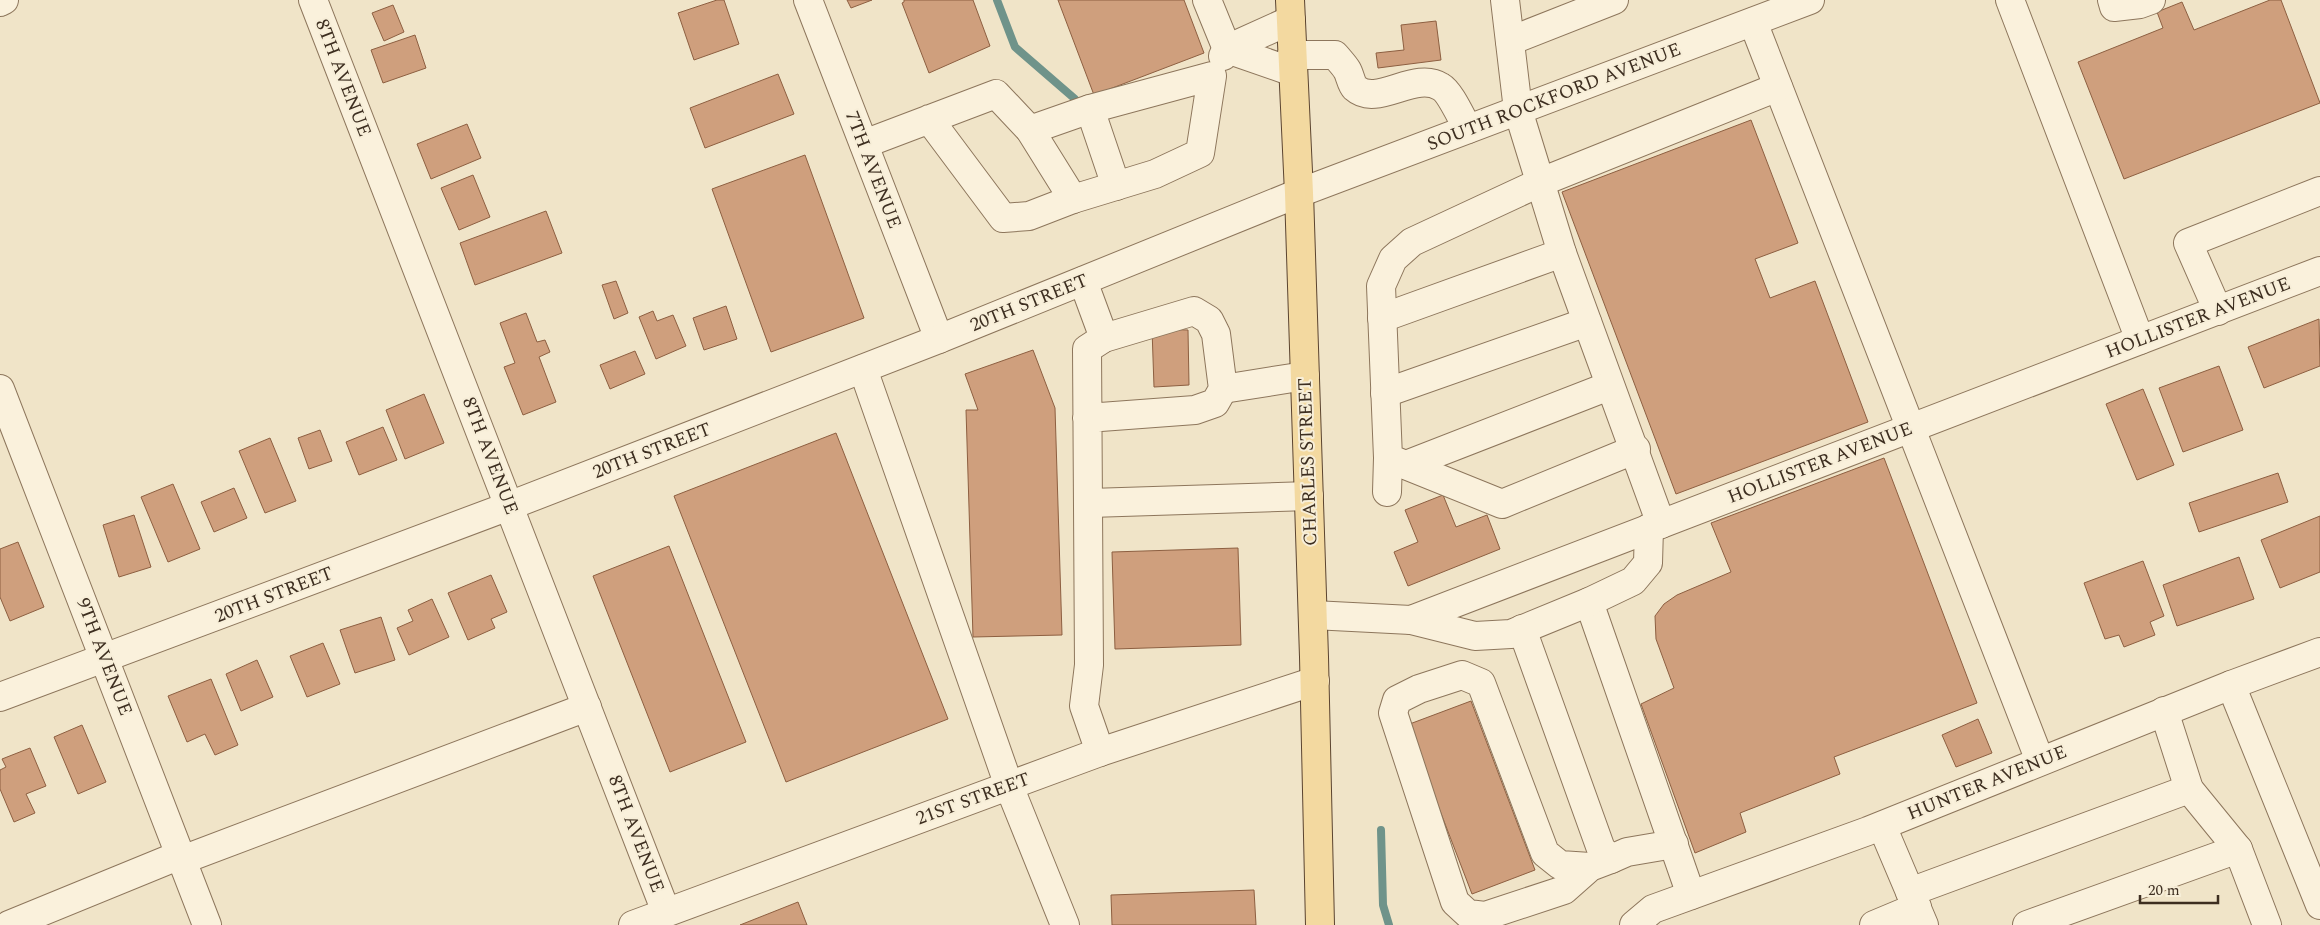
<svg xmlns="http://www.w3.org/2000/svg" width="2320" height="925" font-family="Spectral,serif">
  <rect width="100%" height="100%" fill="#f0e4c8"/>
  <g fill="none" stroke-linecap="round" stroke-linejoin="round">
    <g stroke="#6f938a" stroke-width="8">
      <path d="M997,0l18,47 60,52"/>
      <path d="M1381,830l2,75 6,20"/>
    </g>
  </g>
  <g fill="#cf9f7d" stroke="#8d5f41">
    <path d="M717,0h7l15,44 -45,16 -16,-47z"/>
    <path d="M847,0h25l-21,8z"/>
    <path d="M904,0h69l17,46 -61,27 -27,-70 2,-1z"/>
    <path d="M1058,0h126l20,53 -110,42z"/>
    <path d="M2270,0h11l39,103 -196,76 -46,-117 85,-34 -6,-16 25,-10 12,28z"/>
    <path d="M393,5l11,27 -20,9 -12,-28z"/>
    <path d="M1436,21l5,39 -63,8 -2,-15 28,-3 -3,-25z"/>
    <path d="M415,35l11,33 -43,15 -12,-33z"/>
    <path d="M778,74l16,40 -89,34 -15,-40z"/>
    <path d="M1751,120l47,123 -43,16 15,39 45,-17 53,141 -192,72 -114,-302z"/>
    <path d="M467,124l14,34 -50,21 -14,-35z"/>
    <path d="M805,155l59,163 -93,34 -59,-163z"/>
    <path d="M473,175l17,42 -31,13 -18,-42z"/>
    <path d="M546,211l16,42 -87,32 -15,-42z"/>
    <path d="M616,281l12,32 -14,6 -12,-34z"/>
    <path d="M726,306l11,33 -33,11 -11,-32z"/>
    <path d="M653,311l4,10 16,-6 13,31 -30,13 -17,-42z"/>
    <path d="M526,313l11,29 8,-2 5,12 -11,5 17,45 -33,13 -19,-48 11,-4 -15,-40z"/>
    <path d="M2319,319l1,47 -56,22 -16,-41z"/>
    <path d="M1152,329l36,1 1,55 -35,2z"/>
    <path d="M1033,350l22,58 7,227 -89,2 -7,-227h12l-13,-36z"/>
    <path d="M635,351l10,23 -35,15 -10,-24z"/>
    <path d="M2219,366l24,64 -60,22 -24,-64z"/>
    <path d="M2143,389l31,76 -37,15 -31,-76z"/>
    <path d="M424,394l20,49 -39,16 -19,-49z"/>
    <path d="M383,427l14,33 -38,15 -13,-33z"/>
    <path d="M320,430l12,31 -23,8 -11,-31z"/>
    <path d="M836,433l112,286 -162,63 -112,-286z"/>
    <path d="M270,438l26,63 -31,12 -26,-62z"/>
    <path d="M1884,458l93,245 -143,54 6,17 -100,39 6,19 -51,21 -54,-149 33,-16 -18,-49 -1,-23 9,-12 13,-9 54,-23 -20,-49z"/>
    <path d="M2278,473l10,29 -89,30 -10,-29z"/>
    <path d="M173,484l27,65 -32,13 -27,-65z"/>
    <path d="M234,488l13,30 -33,14 -13,-30z"/>
    <path d="M1443,495l13,32 31,-12 13,34 -92,37 -14,-34 24,-10 -13,-32z"/>
    <path d="M134,515l17,52 -32,10 -16,-52z"/>
    <path d="M2320,516v56l-40,16 -19,-48z"/>
    <path d="M18,542l26,65 -34,14 -10,-24v-48z"/>
    <path d="M669,546l77,196 -76,30 -77,-196z"/>
    <path d="M1238,548l3,97 -126,4 -3,-97z"/>
    <path d="M2239,557l15,42 -77,27 -14,-41z"/>
    <path d="M2143,561l21,55 -14,6 5,13 -31,12 -5,-12 -14,4 -21,-56z"/>
    <path d="M491,575l16,37 -16,7 4,9 -27,12 -20,-47z"/>
    <path d="M432,599l17,38 -40,18 -12,-27 16,-7 -5,-11z"/>
    <path d="M381,617l14,43 -40,13 -15,-43z"/>
    <path d="M323,643l17,41 -33,13 -17,-41z"/>
    <path d="M257,660l16,37 -32,14 -15,-37z"/>
    <path d="M211,679l27,66 -23,10 -10,-21 -18,8 -19,-46z"/>
    <path d="M1471,701l64,169 -63,24 -65,-169z"/>
    <path d="M1978,719l14,34 -36,14 -14,-32z"/>
    <path d="M82,725l24,57 -28,12 -24,-57z"/>
    <path d="M30,748l16,38 -20,8 9,19 -21,9 -14,-33v-19l6,-3 -4,-8z"/>
    <path d="M1254,890l2,35h-144l-1,-30z"/>
    <path d="M798,902l9,23h-67z"/>
  </g>
  <g fill="none" stroke-linecap="round" stroke-linejoin="round">
    <g stroke="#8d765c" stroke-width="30">
      <g id="minor">
        <path d="M313,0l353,912"/>
        <path d="M808,0l131,339"/>
        <path d="M1207,0l20,49 66,23"/>
        <path d="M1505,0l13,110 44,143 99,271"/>
        <path d="M2010,0l130,340"/>
        <path d="M2112,0l2,7 26,-3 11,-4"/>
        <path d="M0,2l4,-2"/>
        <path d="M1753,22l287,739"/>
        <path d="M1510,41l104,-41"/>
        <path d="M1292,55h43c4,5 9,10 12,15 3,5 4,14 8,18 22,20 60,-18 86,-1 9,5 21,32 27,42"/>
        <path d="M1223,56l4,-7 64,-29"/>
        <path d="M1090,109l26,77"/>
        <path d="M1030,130l43,69"/>
        <path d="M864,144l132,-50 34,36 60,-21 122,-33 -12,77 -45,21 -82,25 -44,17 -26,2 -74,-99"/>
        <path d="M1083,281l21,57"/>
        <path d="M2218,311l-30,-68 132,-52"/>
        <path d="M1382,318l180,-65"/>
        <path d="M863,369l146,417 56,139"/>
        <path d="M0,389l207,536"/>
        <path d="M1223,389l82,-13"/>
        <path d="M1385,393l202,-71"/>
        <path d="M1087,418l108,-8 20,-7 8,-14 -7,-55 -7,-14 -15,-9 -90,27 -17,11 2,316 -5,41 16,46"/>
        <path d="M1636,449l-134,55 -114,-46 -7,-172 12,-27 19,-17 129,-60 237,-95"/>
        <path d="M1406,465l203,-79"/>
        <path d="M1387,492l1,-34"/>
        <path d="M1090,503l219,-7"/>
        <path d="M1649,528l-1,35 -15,18 -44,21 102,293"/>
        <path d="M1313,615l98,5 909,-349"/>
        <path d="M1411,620l64,16 36,-2 78,-32"/>
        <path d="M1522,629l79,220 10,10 16,-7 47,-8"/>
        <path d="M2231,685l89,220"/>
        <path d="M0,697l509,-191 430,-167 360,-146 511,-193"/>
        <path d="M2164,711l25,78 49,60 29,76"/>
        <path d="M1882,826l42,99"/>
        <path d="M182,860l405,-153"/>
        <path d="M1590,867l-30,-2 -15,-12 -64,-170 -19,-8 -43,14 -22,11 -4,13 62,189 13,12 17,2 79,-26 26,-23 21,-8"/>
        <path d="M1910,892l279,-103"/>
        <path d="M9,925l171,-70"/>
        <path d="M633,925l467,-173 215,-71"/>
        <path d="M1634,925l19,-16 215,-78 363,-146 89,-33"/>
        <path d="M1874,925l43,-18"/>
        <path d="M2027,925l211,-76"/>
      </g>
    </g>
    <g stroke="#5b4430" stroke-width="30">
      <path id="major" d="M1290,0l9,193 15,464 6,268"/>
    </g>
    <use href="#minor" stroke="#faf1dc" stroke-width="28"/>
    <use href="#major" stroke="#f3d9a0" stroke-width="28"/>
  </g>
  <g text-anchor="middle" dominant-baseline="central" stroke-width="4" stroke-linejoin="round" paint-order="stroke">
    <g font-size="19" fill="#3d2e20" stroke="#f7eed8">
      <text transform="translate(343 78) rotate(69)">8TH AVENUE</text>
      <text transform="translate(1554 97) rotate(-21)">SOUTH ROCKFORD AVENUE</text>
      <text transform="translate(873 170) rotate(69)">7TH AVENUE</text>
      <text transform="translate(1029 303) rotate(-22)">20TH STREET</text>
      <text transform="translate(2198 318) rotate(-21)">HOLLISTER AVENUE</text>
      <text transform="translate(652 451) rotate(-21)">20TH STREET</text>
      <text transform="translate(490 456) rotate(69)">8TH AVENUE</text>
      <text transform="translate(1308 462) rotate(-92)">CHARLES STREET</text>
      <text transform="translate(1820 463) rotate(-21)">HOLLISTER AVENUE</text>
      <text transform="translate(274 595) rotate(-21)">20TH STREET</text>
      <text transform="translate(104 657) rotate(69)">9TH AVENUE</text>
      <text transform="translate(1987 783) rotate(-22)">HUNTER AVENUE</text>
      <text transform="translate(973 799) rotate(-20)">21ST STREET</text>
      <text transform="translate(636 834) rotate(69)">8TH AVENUE</text>
    </g>
  </g>
  <path d="M2140 895v8h78v-8" fill="none" stroke="#3d2e20" stroke-width="2.5"/>
  <text x="2148" y="895" font-size="15" fill="#3d2e20" stroke="#f7eed8" stroke-width="4" paint-order="stroke">20 m</text>
</svg>
